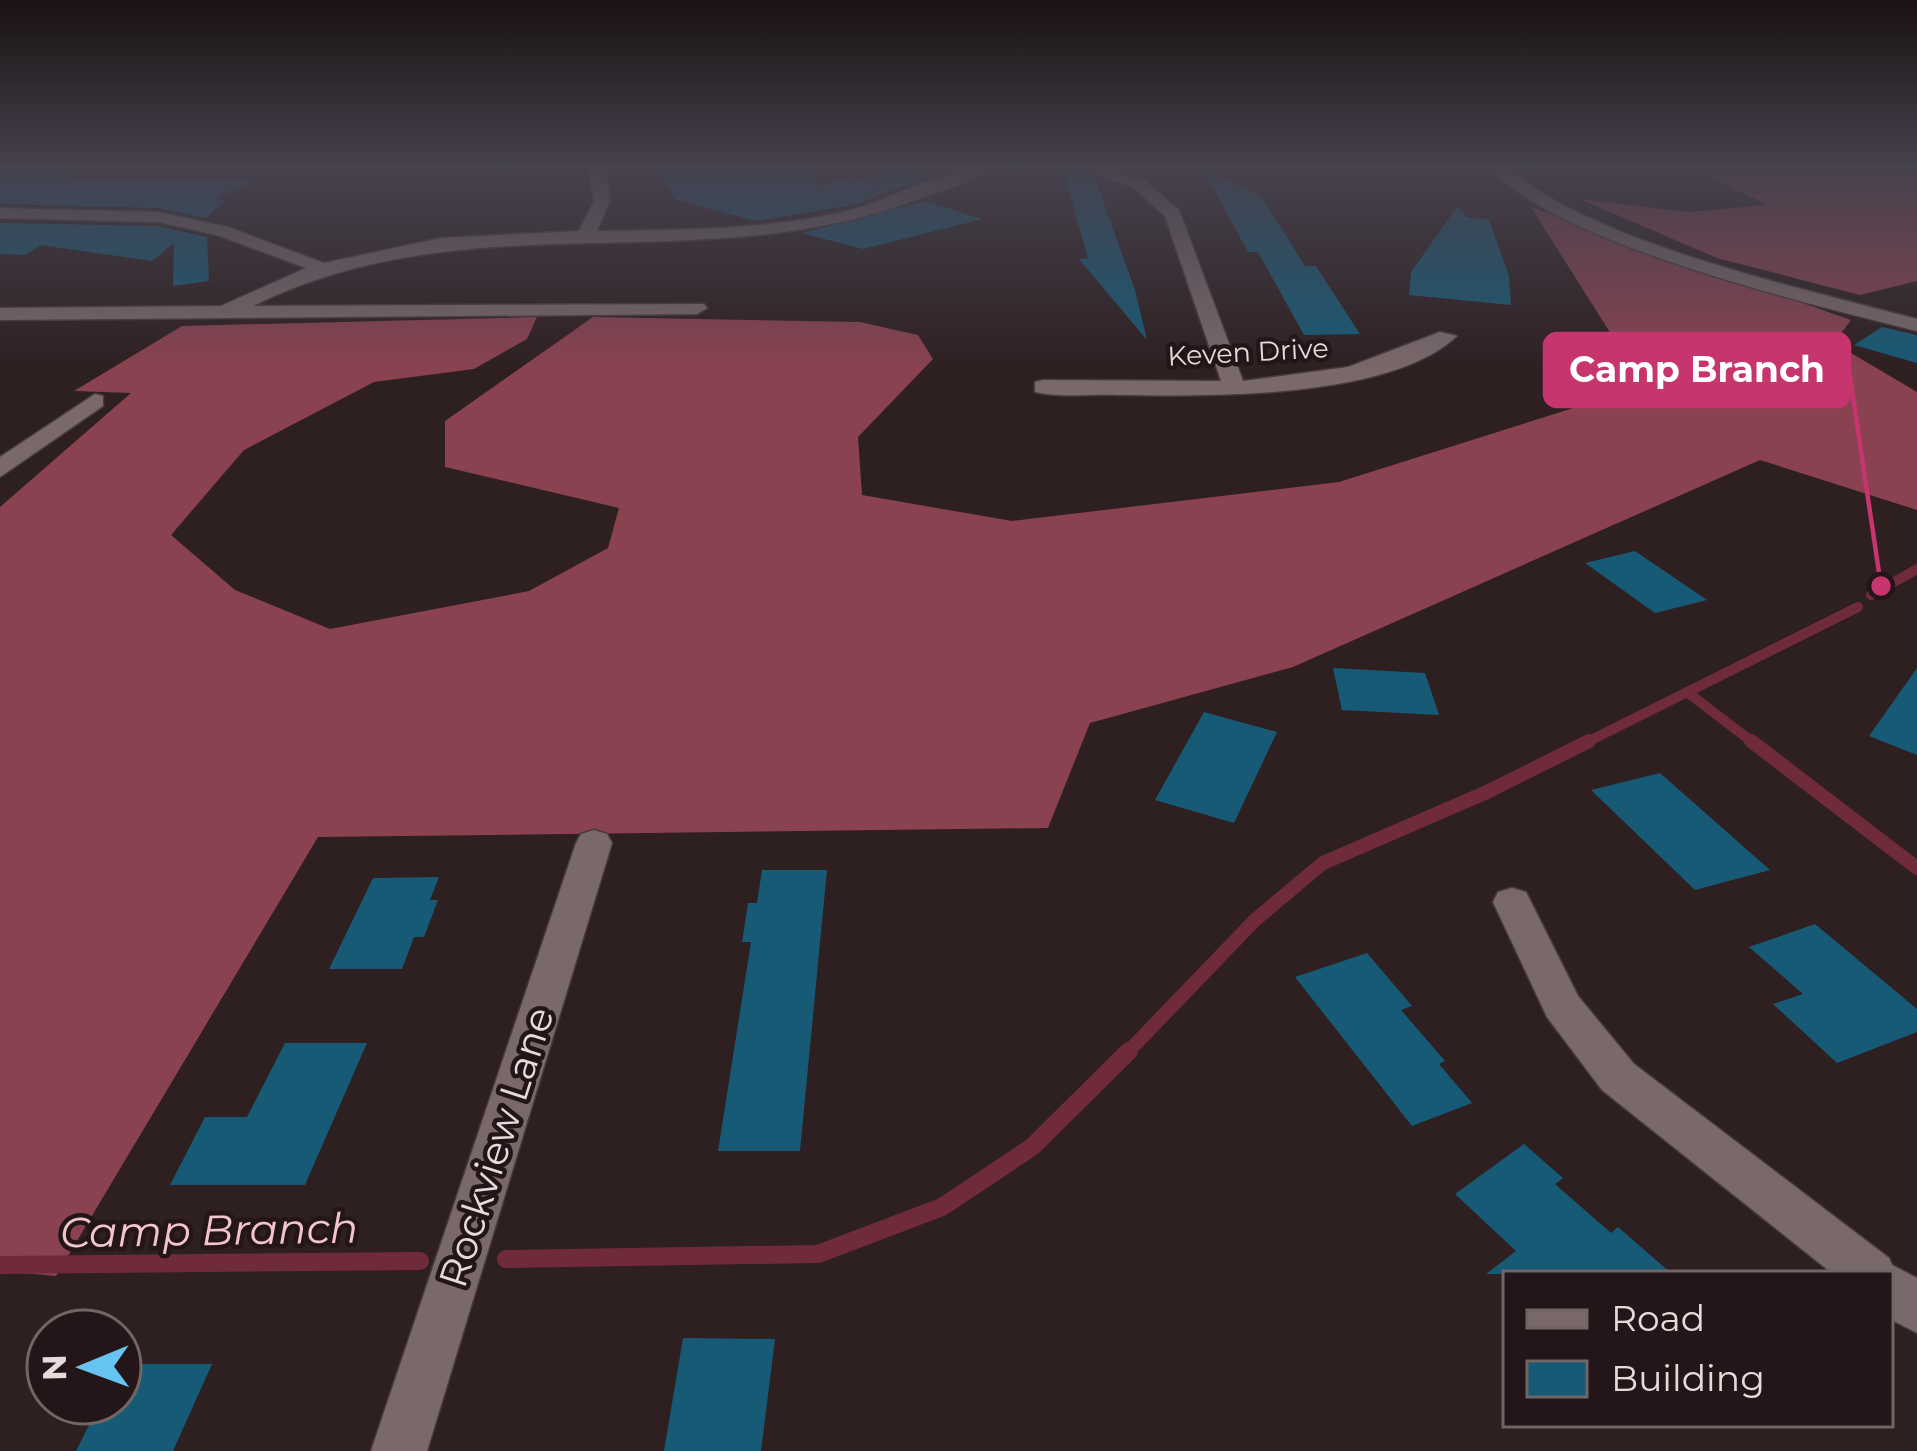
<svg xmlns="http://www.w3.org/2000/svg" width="1917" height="1451" font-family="Montserrat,sans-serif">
  <rect width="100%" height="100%" fill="#2e1f21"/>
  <g fill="#8a4250">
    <path d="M1727,168h190v113l-57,14 -143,-37 -137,-59 109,13 78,-7 -59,-29z"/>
    <path d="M1531,207l320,113 -17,23 83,49v118l-157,-50 -467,207 -203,56 -42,105 -730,9 -262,439 -56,-5v-764l131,-114 -57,-2 108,-65 355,-9 -10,22 -53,30 -100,13 -130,68 -73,85 64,55 95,39 199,-38 79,-43 11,-40 -174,-41v-46l148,-104 267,5 58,13 15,24 -75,78 4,58 150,26 327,-39 263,-83 19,-49z"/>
  </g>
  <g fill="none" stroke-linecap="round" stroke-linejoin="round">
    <g stroke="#702b3a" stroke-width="10">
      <path d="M1871,595l46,-26"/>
      <path d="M1687,692l68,52"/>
      <path d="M1583,744l275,-137"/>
    </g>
    <g stroke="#702b3a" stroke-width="14">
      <path d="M1751,741l166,127"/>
      <path d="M1126,1054l129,-134 68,-57 164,-71 102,-51"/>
    </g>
    <g stroke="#702b3a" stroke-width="18">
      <path d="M506,1259l312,-5 124,-47 90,-60 97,-96"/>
      <path d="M0,1265l420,-4"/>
    </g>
  </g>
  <g fill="#175a76">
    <path d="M659,168h158l1,18 33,-9 26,8 4,-17h37l-1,13 -60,23 -101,17 -82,-22z"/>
    <path d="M1203,169l58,27 44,70h11l44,68 -56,1 -46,-83h-10z"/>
    <path d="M1073,170l22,9 40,111 12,50 -68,-81 9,-1 -24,-85z"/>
    <path d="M0,173h79l-13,7 189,1 -41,18 12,1 -20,18 -48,-10 -158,-4z"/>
    <path d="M926,201l56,18 -119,30 -61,-16z"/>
    <path d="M1457,207l10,10 22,3 20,56 2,29 -102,-10 2,-23z"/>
    <path d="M0,223l157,3 50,11 2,44 -36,5 1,-43 -22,18 -111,-16 -16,10 -25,-1z"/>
    <path d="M1882,327l35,8v28l-63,-18z"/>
    <path d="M1635,551l72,49 -52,13 -70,-50z"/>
    <path d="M1333,668l92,5 14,42 -97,-5z"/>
    <path d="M1917,668v87l-48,-19z"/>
    <path d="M1204,712l73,20 -43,91 -79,-23z"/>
    <path d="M1660,773l110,97 -75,20 -104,-100z"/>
    <path d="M762,870h65l-27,281h-82l33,-209h-9l6,-39h9z"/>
    <path d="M439,877l-9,23h8l-14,37h-10l-12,32h-73l44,-91z"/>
    <path d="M1815,924l102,85v23l-80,31 -64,-59 30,-10 -54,-47z"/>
    <path d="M1367,953l45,53 -11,4 44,51 -6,3 33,39 -60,23 -117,-149z"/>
    <path d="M285,1043h82l-62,142h-135l35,-68h42z"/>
    <path d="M1524,1144l39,34 -8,6 56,49 7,-6 54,47h-186l30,-23 -61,-57z"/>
    <path d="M683,1338l92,1 -14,112h-97z"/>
    <path d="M120,1364h92l-39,87h-97l24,-48h20z"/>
  </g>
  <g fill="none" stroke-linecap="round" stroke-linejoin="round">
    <g stroke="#473b3d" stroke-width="3">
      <g id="minor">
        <path d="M589,168h16l5,33 -13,30c80,-1 163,-1 242,-18 51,-11 100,-45 152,-45 -21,15 -51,23 -76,32 -218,82 -444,-2 -662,106l451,-2 3,4 -10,6 -697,6v-12l221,-2 85,-38 -89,-33 -59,-13 -158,-4v-10l158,4 70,15 96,36 117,-25 138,-7 15,-30z"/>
        <path d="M1077,168h26l43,14 33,28 64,171 105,-14 92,-35 17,4c-68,64 -250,60 -339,59 -27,-1 -57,3 -83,-3v-10l8,-2 178,1 -56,-165 -31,-28z"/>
        <path d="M1490,168h18c84,75 297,121 409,151v12c-106,-27 -356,-85 -427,-163z"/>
        <path d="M95,394l8,2v10l-103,71v-20z"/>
        <path d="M594,830l13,4 5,9 -185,608h-56l205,-608 5,-9z"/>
        <path d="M1512,888l14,4 52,104 56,68 255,194 3,7 25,13v55l-27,-14v-45h-57l-231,-184 -55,-73 -54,-115 5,-10z"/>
      </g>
    </g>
    <use href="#minor" fill="#7a696b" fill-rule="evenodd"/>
  </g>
  <linearGradient id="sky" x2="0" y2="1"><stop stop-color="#191112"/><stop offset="0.45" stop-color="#46424e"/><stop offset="1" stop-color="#46424e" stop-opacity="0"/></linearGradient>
  <rect width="1917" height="371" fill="url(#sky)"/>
  <g text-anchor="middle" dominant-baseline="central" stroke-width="9" stroke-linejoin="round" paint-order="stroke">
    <g font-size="27" fill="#e5dbdc" stroke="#241618">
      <text transform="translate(1248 352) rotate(-3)">Keven Drive</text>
    </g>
    <g font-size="39" fill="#e5dbdc" stroke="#241618">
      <text transform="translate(496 1147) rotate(-72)">Rockview Lane</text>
    </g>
    <g font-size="42" font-style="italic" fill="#f1c5cb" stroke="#241618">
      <text transform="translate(209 1230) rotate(-1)">Camp Branch</text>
    </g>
  </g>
  <path fill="none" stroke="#c7356e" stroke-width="4.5" d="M1881 586L1849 370"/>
  <circle fill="#c7356e" stroke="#241618" stroke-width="4.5" cx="1881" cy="586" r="12"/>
  <rect fill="#c7356e" stroke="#c7356e" stroke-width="4.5" x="1545" y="334" width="304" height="72" rx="12"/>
  <g font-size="36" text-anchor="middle" font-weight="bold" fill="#fff">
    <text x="1697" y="382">Camp Branch</text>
  </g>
  <rect x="1503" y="1271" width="390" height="156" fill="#241618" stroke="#716566" stroke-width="3"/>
  <rect x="1527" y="1310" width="60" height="18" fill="#7a696b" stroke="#716566" stroke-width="3"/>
  <text x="1611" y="1331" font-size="36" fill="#e5dbdc">Road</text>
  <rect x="1527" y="1361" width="60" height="36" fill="#175a76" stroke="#716566" stroke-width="3"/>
  <text x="1611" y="1391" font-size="36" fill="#e5dbdc">Building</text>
  <g transform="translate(84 1367) rotate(269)"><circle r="57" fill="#241618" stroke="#716566" stroke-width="3"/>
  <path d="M0-9L21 45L0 30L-21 45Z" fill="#67c4f0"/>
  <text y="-18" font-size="33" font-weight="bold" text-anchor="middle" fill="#e5dbdc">N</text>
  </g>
</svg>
